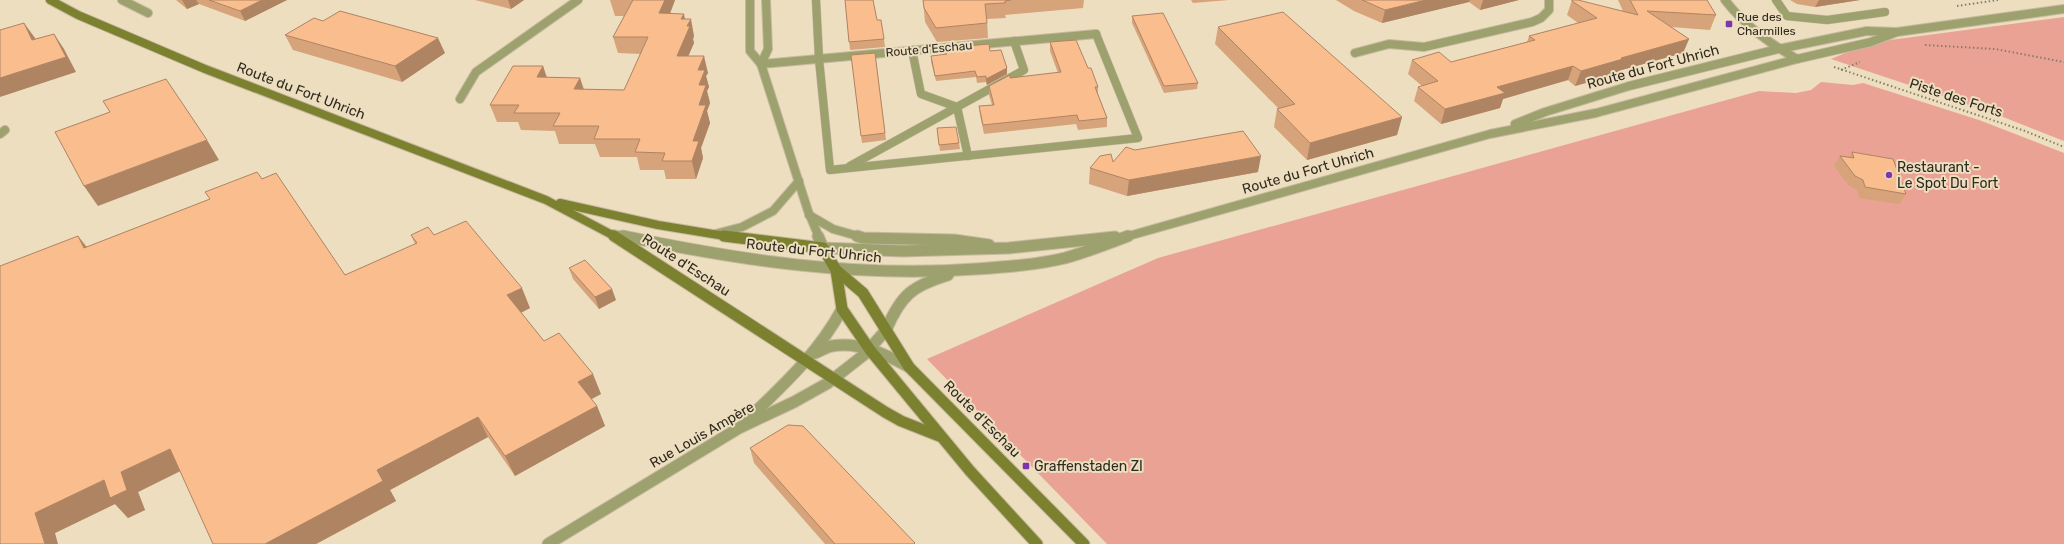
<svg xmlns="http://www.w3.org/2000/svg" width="2064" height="544" font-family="Rubik,sans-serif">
  <rect width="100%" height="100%" fill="#eddec0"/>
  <g fill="#eaa295">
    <path d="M2064,17v124l-71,-28 -162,-54 21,-9 38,-10z"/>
    <path d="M1821,82l32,3 10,-2 116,37 85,33v391h-957l-180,-185 231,-101 601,-167 37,2 15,-3z"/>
  </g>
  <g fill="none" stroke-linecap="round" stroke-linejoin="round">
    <g stroke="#c7baa0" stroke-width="9">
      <g id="service">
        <path d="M816,0l3,59 11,111 308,-32 -42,-104"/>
        <path d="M1776,0l11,16 40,4 58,-8"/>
        <path d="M912,50l9,44 36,13 11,49"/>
        <path d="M850,166l174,-96 -10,-29"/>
      </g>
    </g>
    <g stroke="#c7baa0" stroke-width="10">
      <g id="minor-far1">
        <path d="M122,0l26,13"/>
        <path d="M750,0v51l11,13 47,147 11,26"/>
        <path d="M1725,0c20,26 44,43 72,59"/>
        <path d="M1355,53l34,-9 35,3 108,-25 9,-4 8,-8v-10"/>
        <path d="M761,64l335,-30"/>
        <path d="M761,64l7,-15 -2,-49"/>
        <path d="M460,99l16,-27 102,-72"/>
        <path d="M0,134l5,-4"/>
        <path d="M809,215l24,14 28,8"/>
        <path d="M715,234l27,-7 31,-16 26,-30"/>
      </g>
    </g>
    <g stroke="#c7baa0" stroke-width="13">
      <g id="minor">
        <path d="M818,236l5,12"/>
        <path d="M857,236l6,2 91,2 35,5"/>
        <path d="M815,353c6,-2 11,-6 17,-7 27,-5 55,9 77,21"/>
        <path d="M745,422c36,-35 73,-68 97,-113"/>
        <path d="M548,544l191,-116 55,-26 34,-19 37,-29 21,-24"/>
      </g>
    </g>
    <g stroke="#c7baa0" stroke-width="10">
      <g id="tertiary-far1">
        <path d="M1515,124l30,-12 84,-26 149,-37 89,-18 30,1 167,-23"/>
        <path d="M612,234l16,3"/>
        <path d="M1112,237h3"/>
        <path d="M1125,237l365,-103 106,-21 201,-54 74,-17 26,-10"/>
      </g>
    </g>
    <g stroke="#c7baa0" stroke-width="13">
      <g id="tertiary">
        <path d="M623,236c116,24 233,42 352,33 30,-2 61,-4 90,-11 22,-6 42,-14 63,-22"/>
        <path d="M823,248l80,3 106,-3 106,-11"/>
        <path d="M886,330c15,-35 26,-44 62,-55"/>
      </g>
    </g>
    <g stroke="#c7baa0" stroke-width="10">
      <g id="secondary-far1">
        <path d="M50,0l28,15 127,54 341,131 70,37"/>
        <path d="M560,203l98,22 73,12"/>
      </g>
    </g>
    <g stroke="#c7baa0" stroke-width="13">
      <g id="secondary">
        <path d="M614,236l271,176 16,9 38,15"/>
        <path d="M724,236l99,12 13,22 27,23 46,74 175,177"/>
        <path d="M836,270l6,39 28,41 100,121 67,73"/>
      </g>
    </g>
    <g stroke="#877e69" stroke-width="2" stroke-dasharray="1.5 2.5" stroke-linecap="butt">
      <path d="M1957,6l41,-6"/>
      <path d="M1925,45l70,4 69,13"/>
      <path d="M1834,67l191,64 39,16"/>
      <path d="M1841,70l19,-8"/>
    </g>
    <use href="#service" stroke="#9ca16e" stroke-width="8"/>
    <use href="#minor-far1" stroke="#9ca16e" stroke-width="8"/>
    <use href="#minor" stroke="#9ca16e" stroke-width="11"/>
    <use href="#tertiary-far1" stroke="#9ca16e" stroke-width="8"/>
    <use href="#tertiary" stroke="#9ca16e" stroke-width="11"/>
    <use href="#secondary-far1" stroke="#7c8130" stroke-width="8"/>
    <use href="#secondary" stroke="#7c8130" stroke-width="11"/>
  </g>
  <g fill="#d7a37a">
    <path d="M176,0h111l-42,21 -46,-17 -12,5z"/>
    <path d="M475,0h49l-13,9z"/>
    <path d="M610,0h65l-5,13 15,6 9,17 -1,3 1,4 -6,13 20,17 -2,3 3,11 -2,4 3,12 -3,8 3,12 -9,25 2,10 -7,21h-30l-2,-9h-24l-3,-13h-37l-5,-13h-36l-4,-13 -34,-1 -3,-8h-21l-7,-17 53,-39 4,11 33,1 4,11 40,1 17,-36 -23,-1 -5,-16 11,-21h-9z"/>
    <path d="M845,0l32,20 7,19 1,8 -35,3z"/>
    <path d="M923,0h161l-1,8 -78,7 1,3 -19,1 1,19 -51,4 -12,-20z"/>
    <path d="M1191,0h38l-36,3z"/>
    <path d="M1336,0h183l-39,10 -11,-8 -87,21 -28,-12z"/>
    <path d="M1572,0l51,11 -5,-11h89l9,15 -6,15 -39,-3 18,12 -6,14 -65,18 -1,3 -42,12 -7,-6 -65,19 -3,9 -59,16 -27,-23 4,-14 4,-1 -14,-12 4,-14 39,2 76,-20 2,-6 49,-13 -11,-8z"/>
    <path d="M1790,0h70l-45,7 -18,-3z"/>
    <path d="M1132,16l66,67 -1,6 -33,4 -32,-70z"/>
    <path d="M1218,27l184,90 -5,18 -90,25 -33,-33 3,-18h2l-64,-65z"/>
    <path d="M285,35l160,18 -43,29 -109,-32z"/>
    <path d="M1050,42l38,26 10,19v7l9,24v9l-29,3 -2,-6 -92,10 -4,-19 -1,-9 13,-1 -3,-10v-9l21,-8 48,-5 -8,-22z"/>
    <path d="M943,48l47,3 17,17v6l-20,11 -1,-3 -9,1 -1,-6 -40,4 -5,-19v-6l14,-1 -1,-2z"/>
    <path d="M875,53l11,87 -24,3 -11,-88z"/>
    <path d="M937,128l22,15 1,6 -20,2z"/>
    <path d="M1135,150l123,22 -131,24 -38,-12 1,-16 23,-6z"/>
    <path d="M1852,152l54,42 -7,10 -40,-6 -2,-8 -8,-4 -15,-20 6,-10 9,1z"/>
    <path d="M262,179l83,96 70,-31 -4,-9h23l96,73 -9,5 23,28 57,53 -10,5 6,7 8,20 -90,50 -27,-39 -98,53 6,11 -80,43h-103l-32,-73 -43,21 7,18 -17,8 -13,-14 -60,29 -55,11 78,-308 9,11z"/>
    <path d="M569,268l47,32 -17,9 -26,-30z"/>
    <path d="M750,448l165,96h-90l-71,-81z"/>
  </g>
  <g fill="#af8463">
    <path d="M182,0h14l3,4 -12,5z"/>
    <path d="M262,0h25l-42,21 -5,-10z"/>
    <path d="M508,0h16l-13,9z"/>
    <path d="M665,0h10l-11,30 -5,-17z"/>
    <path d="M1426,0h44l-1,2 -87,21 3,-13z"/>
    <path d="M1483,0h36l-39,10z"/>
    <path d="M1819,0h41l-45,7z"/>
    <path d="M684,14l3,16 -6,-11z"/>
    <path d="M691,19l3,17 -1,3 1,4 -13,30 -4,-17 10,-30z"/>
    <path d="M24,23l11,15 8,17 -11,-15z"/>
    <path d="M54,34l10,15 12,23 -76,25v-19z"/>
    <path d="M438,38l7,15 -43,29 -7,-16z"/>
    <path d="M1689,39l-6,14 -65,18 -1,3 -42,12 6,-15 40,-13z"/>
    <path d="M704,56l4,17 -2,3 3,11 -2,4 3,12 -3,8 3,12 -9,25 2,10 -7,21 -4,-18 1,-20 6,-36v-20l-1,-15z"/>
    <path d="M543,66l5,17 -11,-6z"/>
    <path d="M1573,66l-5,14 -65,19 -3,9 -59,16 4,-15 52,-22z"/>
    <path d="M1007,68v6l-20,11 -1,-6z"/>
    <path d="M580,78l5,17 -11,-6z"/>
    <path d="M1402,117l-5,18 -90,25 3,-17z"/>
    <path d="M207,140l12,20 -121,46 -14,-20z"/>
    <path d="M1261,156l-3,16 -131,24 2,-16z"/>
    <path d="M78,236l15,20 -9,-8z"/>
    <path d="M522,288l8,20 -14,7 -9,-20z"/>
    <path d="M612,289l4,11 -17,9 -4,-12z"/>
    <path d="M593,374l8,20 -15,8 -8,-20z"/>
    <path d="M597,406l8,20 -90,50 -10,-20z"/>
    <path d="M478,417l10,20 -98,53 6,11 -80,43h-51l112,-74z"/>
    <path d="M170,449l16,19 -48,24 7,18 -17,8 -13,-14 -60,29 3,11h-13l-10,-31z"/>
  </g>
  <g fill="#fabd8e" stroke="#af8463">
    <path d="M209,0h53l-22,11z"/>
    <path d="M633,0h32l-6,13 25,1 -3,5h10l-4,7h3l-13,30h27l-6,14h7l-6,15h7l-7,20h7l-13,36h6l-7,20h-30l3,-8 -30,-1 5,-13h-46l5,-13h-46l7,-13h-46l5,-8h-29l23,-39h30l-6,11 43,1 -6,11 50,1 24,-53h-35z"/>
    <path d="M845,0h28l4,20h4l3,19 -35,3z"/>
    <path d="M923,0h88l-6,1v2l-20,1 2,19 -51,5 -12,-20z"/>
    <path d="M1362,0h64l-41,10z"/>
    <path d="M1572,0h6l60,15 -8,-15h77l9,15 -69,-4 42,28 -68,19 2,1 -42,12 -8,-5 -76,21 8,6 -60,16 -27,-22 20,-6 -26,-21 27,-8 12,10 84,-22 -6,-4 68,-18 -25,-17z"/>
    <path d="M340,11l98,27 -43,28 -110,-31 29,-17 9,3z"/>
    <path d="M1283,12l119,105 -92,26 -33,-34 18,-5 -77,-77z"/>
    <path d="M1163,13l35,70 -34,3 -32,-70z"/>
    <path d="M24,23l8,17 22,-6 12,23 -66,21v-48z"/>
    <path d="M1076,40l12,28h3l7,19h-3l12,31 -28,3 -2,-6 -94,10 -4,-19 15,-1 -5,-19 21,-11v3l51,-6 -11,-30z"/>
    <path d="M989,44l1,7 11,-1 6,18 -21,11v-3l-9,1 -2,-6 -40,5 -4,-20 16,-2 -4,-6z"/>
    <path d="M875,53l10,80 -24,3 -10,-81z"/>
    <path d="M166,79l41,61 -123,46 -29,-54 55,-20 -7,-11z"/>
    <path d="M956,127l3,16 -20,2 -2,-17z"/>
    <path d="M1243,131l18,25 -132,24 -39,-12 10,-12 11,-2 2,8 13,-15 9,3z"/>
    <path d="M1852,152l41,7 13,35 -41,-7 -2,-7 -8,-4 -15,-20 14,2z"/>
    <path d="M257,172l5,7 14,-6 69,102 72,-32 -6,-8 17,-8 6,8 32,-14 56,67 -15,7 37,46 15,-8 34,41 -15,8 19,24 -92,50 -27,-39 -101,53 6,11 -118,63h-52l-43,-95 -49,23 6,18 -17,8 -6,-18 -69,33 10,31h-45v-278l78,-30 6,12 126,-49 -5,-7z"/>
    <path d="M585,260l27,29 -17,8 -26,-29z"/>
    <path d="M788,425l15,1 112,117 -1,1h-79l-85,-96z"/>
  </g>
  <g fill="#7b37ab" stroke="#eddec0" stroke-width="1.5">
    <rect x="1725" y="20" width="8" height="8" rx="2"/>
    <circle cx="1889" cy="175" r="4"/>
    <rect x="1022" y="462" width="8" height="8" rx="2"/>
  </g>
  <g text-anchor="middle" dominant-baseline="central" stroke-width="4" stroke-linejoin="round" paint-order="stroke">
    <g font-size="12" fill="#2f2a1e" stroke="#eddec0" text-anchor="start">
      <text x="1737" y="17">Rue des<tspan x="1737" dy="14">Charmilles</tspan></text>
    </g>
    <g font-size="12" fill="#2f2a1e" stroke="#eddec0">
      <text transform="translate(929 49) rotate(-5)">Route d'Eschau</text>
    </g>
    <g font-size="14" fill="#2f2a1e" stroke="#eddec0">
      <text transform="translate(1653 67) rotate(-15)">Route du Fort Uhrich</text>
      <text transform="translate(301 91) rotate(21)">Route du Fort Uhrich</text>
      <text transform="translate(1956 98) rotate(18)">Piste des Forts</text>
      <text transform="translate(1308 171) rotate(-16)">Route du Fort Uhrich</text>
      <text transform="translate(814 251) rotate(6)">Route du Fort Uhrich</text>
      <text transform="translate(686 265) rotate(33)">Route d'Eschau</text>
      <text transform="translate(982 419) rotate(45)">Route d'Eschau</text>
      <text transform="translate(702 435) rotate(-30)">Rue Louis Ampère</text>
    </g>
    <g font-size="14" fill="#2f2a1e" stroke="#eddec0" text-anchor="start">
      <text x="1897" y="167">Restaurant -<tspan x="1897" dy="16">Le Spot Du Fort</tspan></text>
      <text x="1034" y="466">Graffenstaden ZI</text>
    </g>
  </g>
</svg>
